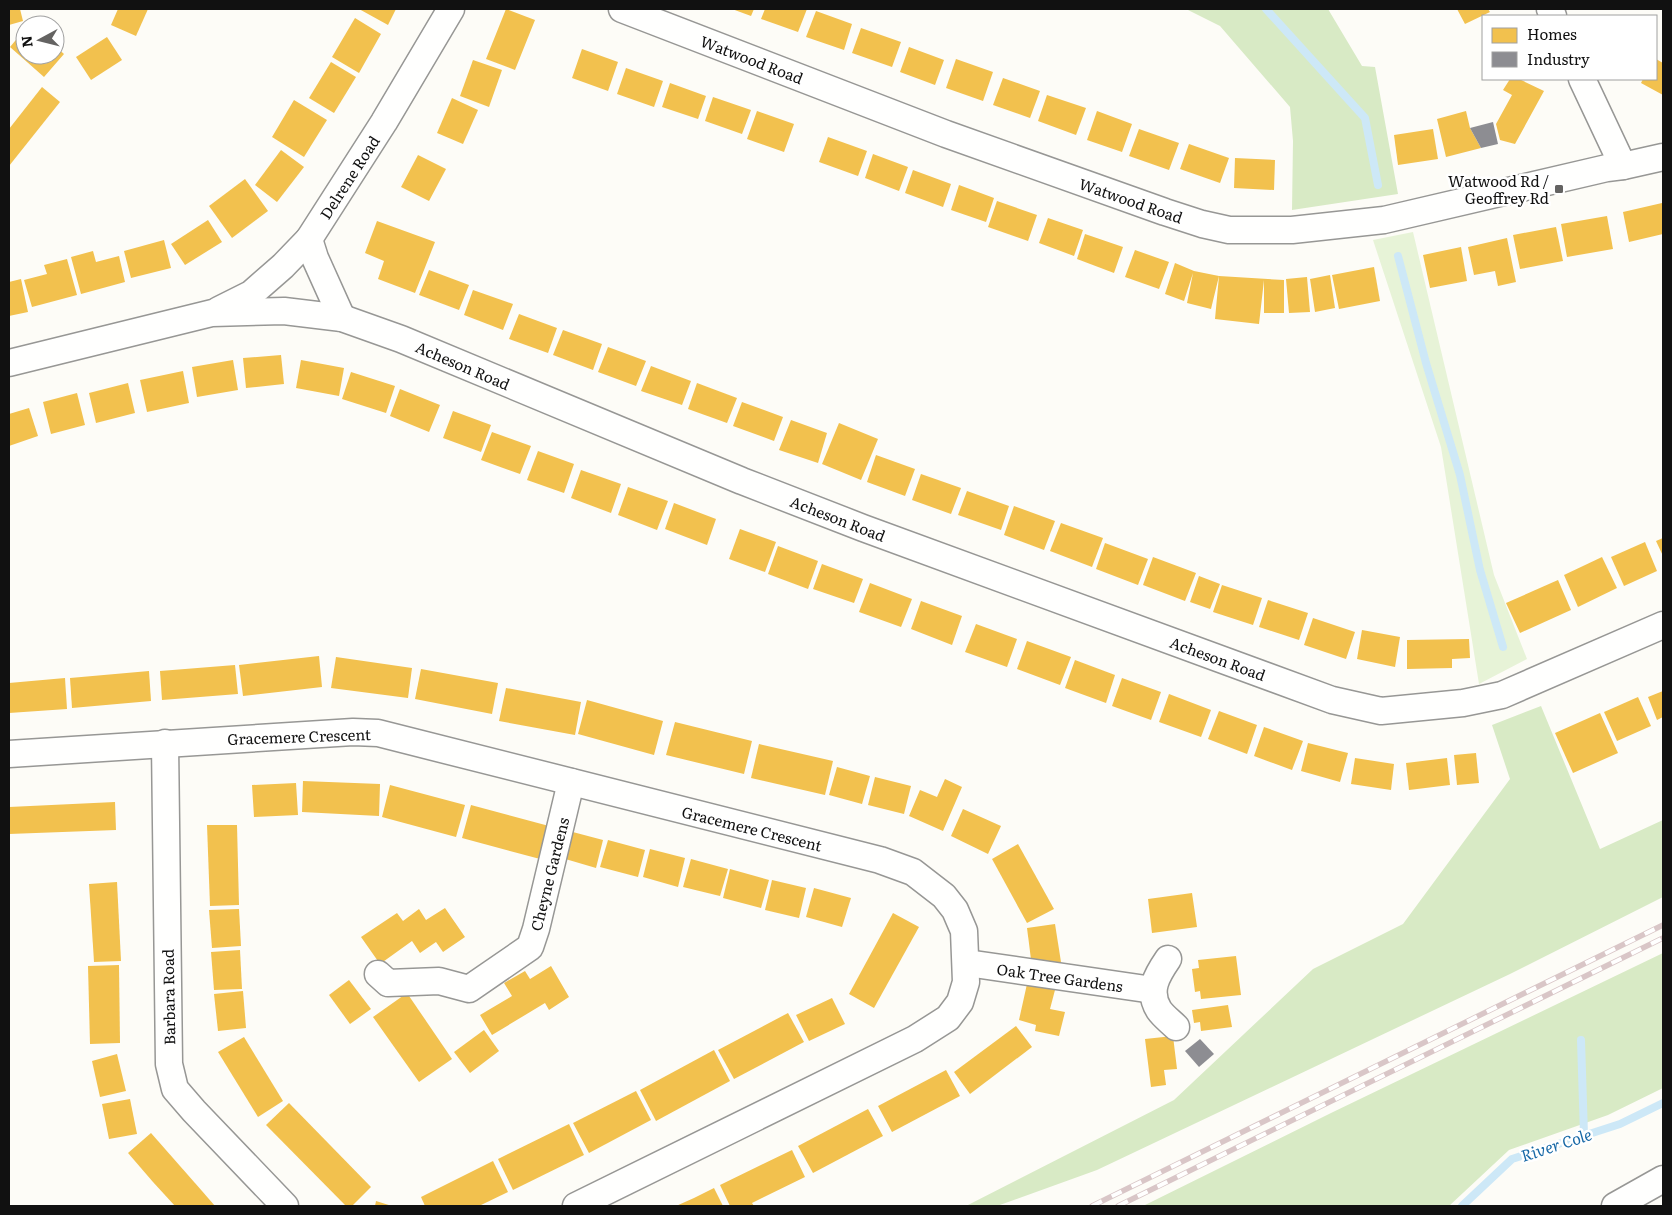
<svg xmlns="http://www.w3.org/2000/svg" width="1672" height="1215" font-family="Literata,serif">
  <rect width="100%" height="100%" fill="#fdfcf7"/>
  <path fill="#e7f3d7" d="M1413,232l81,343 33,84 -48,25 -38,-237 -68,-207z"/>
  <g fill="#d8eac5">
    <path d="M1186,9h142l34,57 13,1 23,127 -106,16 1,-69 -3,-34 -70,-81z"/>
    <path d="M1541,706l59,143 63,-29v77l-153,77 -413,196 -100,36h-31l208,-106 139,-131 90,-45 107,-145 -18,-54z"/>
    <path d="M1663,953v135l-55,27 -99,35 -60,56h-306l188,-93z"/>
  </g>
  <g fill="#f2c14e">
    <path d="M9,9h11l3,12 -14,4z"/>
    <path d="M118,9h30l-12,27 -25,-11z"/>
    <path d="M359,9h37l-8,16z"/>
    <path d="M506,9l29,11 -20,50 -29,-11z"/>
    <path d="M732,9h22l-3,7z"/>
    <path d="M765,9h42l-9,23 -37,-13z"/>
    <path d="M1457,9h31l2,3 -25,12z"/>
    <path d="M816,11l36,13 -8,26 -38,-13z"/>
    <path d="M355,18l26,16 -22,39 -27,-16z"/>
    <path d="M861,28l40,14 -9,25 -40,-14z"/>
    <path d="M25,29v26h30v-9l9,8 -20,23 -34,-30z"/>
    <path d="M107,37l15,23 -31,20 -15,-23z"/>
    <path d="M909,47l35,13 -9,25 -35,-13z"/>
    <path d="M582,49l36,13 -10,29 -36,-13z"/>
    <path d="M956,59l37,13 -10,29 -37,-13z"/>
    <path d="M1656,59l7,4v32l-22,-12 2,-4h13z"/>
    <path d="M473,60l29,10 -13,37 -29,-11z"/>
    <path d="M331,62l25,15 -22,36 -25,-15z"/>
    <path d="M626,68l37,13 -9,26 -37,-13z"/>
    <path d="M1003,78l37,13 -10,27 -37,-13z"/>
    <path d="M1510,79h9l25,12 -29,53 -15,-4 -4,-16 16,-29 -9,-5z"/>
    <path d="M670,83l36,13 -8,23 -36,-12z"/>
    <path d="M42,87l18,15 -51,64v-37z"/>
    <path d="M1047,95l39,13 -10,27 -38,-14z"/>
    <path d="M713,97l38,13 -9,24 -37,-13z"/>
    <path d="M452,98l26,12 -15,34 -26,-11z"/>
    <path d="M294,100l33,20 -23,37 -32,-20z"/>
    <path d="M757,111l37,13 -10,28 -37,-13z"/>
    <path d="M1097,111l35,13 -10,28 -35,-12z"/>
    <path d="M1466,111l4,17 11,20 -35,9 -9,-38z"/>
    <path d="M1139,129l40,14 -10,27 -40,-14z"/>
    <path d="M1433,129l5,30 -40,6 -4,-30z"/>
    <path d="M828,137l39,14 -9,25 -39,-14z"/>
    <path d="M1189,144l40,14 -9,25 -40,-14z"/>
    <path d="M281,150l23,17 -27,35 -22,-17z"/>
    <path d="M873,154l35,13 -9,24 -34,-13z"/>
    <path d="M418,155l28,14 -17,32 -28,-14z"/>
    <path d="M1235,158l40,2 -1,30 -40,-2z"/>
    <path d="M913,170l38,14 -8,23 -38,-14z"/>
    <path d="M245,179l23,32 -36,27 -23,-32z"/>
    <path d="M959,185l35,13 -8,24 -35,-12z"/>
    <path d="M997,201l40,14 -9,26 -40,-14z"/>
    <path d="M1662,203l1,31 -34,8 -6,-30z"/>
    <path d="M1607,216l6,33 -46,8 -6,-33z"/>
    <path d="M1048,218l35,12 -9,26 -35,-13z"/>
    <path d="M208,220l14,22 -37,23 -14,-21z"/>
    <path d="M377,221l58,21 -20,51 -37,-14 6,-18 -19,-8z"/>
    <path d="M1556,227l7,34 -43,8 -7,-34z"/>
    <path d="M1085,234l38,13 -9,26 -37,-14z"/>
    <path d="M1507,238l9,44 -18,4 -3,-15 -21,4 -6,-28z"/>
    <path d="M164,240l7,28 -40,10 -7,-27z"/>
    <path d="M1461,247l6,34 -37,7 -7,-33z"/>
    <path d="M1135,250l34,12 -10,27 -34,-12z"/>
    <path d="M93,251l3,11 23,-6 6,26 -44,12 -10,-37z"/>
    <path d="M67,259l10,36 -45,12 -8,-27 23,-6 -3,-9z"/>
    <path d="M1175,263l19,8 25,5 65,4v33h-20v-33l-5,44 -44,-5 4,-43 -8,33 -24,-6 6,-30 -9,28 -19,-7z"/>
    <path d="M1374,267l6,34 -41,8 -7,-34z"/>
    <path d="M429,270l40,15 -10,25 -40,-15z"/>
    <path d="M1330,275l5,33 -20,4 -5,-33z"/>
    <path d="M1307,277l3,35 -21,1 -3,-34z"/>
    <path d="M21,279l7,33 -19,4v-34z"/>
    <path d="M473,290l40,14 -10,26 -39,-15z"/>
    <path d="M519,314l38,14 -9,25 -39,-14z"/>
    <path d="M563,330l39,14 -9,26 -40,-15z"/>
    <path d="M608,347l38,14 -10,25 -38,-14z"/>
    <path d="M281,355l3,29 -38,4 -3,-30z"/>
    <path d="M233,360l5,30 -41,7 -5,-30z"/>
    <path d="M301,360l43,8 -5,28 -43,-8z"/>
    <path d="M651,366l40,15 -9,24 -41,-14z"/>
    <path d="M183,371l6,32 -42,9 -7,-32z"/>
    <path d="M351,372l44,14 -9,27 -44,-14z"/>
    <path d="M128,383l7,30 -39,10 -7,-30z"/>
    <path d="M697,383l40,15 -10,25 -39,-14z"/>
    <path d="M400,389l40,16 -11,27 -39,-16z"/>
    <path d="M77,393l8,32 -34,9 -8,-32z"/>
    <path d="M742,402l41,15 -9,24 -41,-15z"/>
    <path d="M29,408l9,28 -29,10v-32z"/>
    <path d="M453,411l38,14 -10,27 -38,-14z"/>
    <path d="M791,420l36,13 -9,30 -39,-13z"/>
    <path d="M839,423l39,16 -17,41 -39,-16z"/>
    <path d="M492,432l39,14 -11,28 -39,-14z"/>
    <path d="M538,451l36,13 -10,29 -37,-13z"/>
    <path d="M876,455l39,14 -10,27 -38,-14z"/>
    <path d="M581,470l40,14 -10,29 -40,-15z"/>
    <path d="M921,474l40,14 -10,26 -39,-14z"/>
    <path d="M628,487l40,14 -11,29 -39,-15z"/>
    <path d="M967,491l42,15 -8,24 -43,-15z"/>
    <path d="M674,503l42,16 -9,26 -42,-16z"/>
    <path d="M1014,506l41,15 -11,29 -40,-15z"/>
    <path d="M1061,523l42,15 -11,29 -42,-16z"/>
    <path d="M740,529l36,13 -11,30 -36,-13z"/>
    <path d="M1663,538v18l-7,-15z"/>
    <path d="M1645,542l12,29 -33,15 -13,-29z"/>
    <path d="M1105,543l43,16 -10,26 -42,-16z"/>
    <path d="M778,546l40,15 -10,28 -40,-15z"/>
    <path d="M1153,557l43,16 -11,28 -42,-16z"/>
    <path d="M1602,557l15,31 -39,19 -14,-32z"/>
    <path d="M822,564l41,15 -9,24 -41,-14z"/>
    <path d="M1199,576l21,8 -10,25 -20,-7z"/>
    <path d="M1558,580l13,30 -51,23 -14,-30z"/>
    <path d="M870,583l42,16 -11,28 -42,-15z"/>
    <path d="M1222,585l40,13 -9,27 -40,-13z"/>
    <path d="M1268,600l40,13 -9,27 -40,-13z"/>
    <path d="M921,601l41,15 -10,29 -41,-16z"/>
    <path d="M1313,618l42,14 -9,27 -42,-14z"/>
    <path d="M976,624l41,15 -10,28 -42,-15z"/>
    <path d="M1362,630l38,7 -5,30 -38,-8z"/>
    <path d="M1469,639l1,19 -18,1v9l-45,1v-29z"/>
    <path d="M1027,641l44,16 -11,28 -43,-16z"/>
    <path d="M319,656l3,31 -79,9 -4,-31z"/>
    <path d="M336,657l76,11 -4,30 -77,-10z"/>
    <path d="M1075,660l40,15 -9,28 -41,-15z"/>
    <path d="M235,665l3,29 -76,6 -2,-29z"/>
    <path d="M421,669l77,14 -6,31 -77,-15z"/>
    <path d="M149,671l2,30 -79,7 -2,-30z"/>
    <path d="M65,678l2,31 -58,4v-30z"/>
    <path d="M1122,678l39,14 -10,28 -39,-14z"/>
    <path d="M506,688l75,14 -6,33 -76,-14z"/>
    <path d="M1663,691v26l-6,3 -9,-23z"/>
    <path d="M1169,694l42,16 -10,27 -42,-15z"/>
    <path d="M1638,697l13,29 -34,15 -13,-29z"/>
    <path d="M587,700l76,21 -9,34 -76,-21z"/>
    <path d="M1219,711l38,14 -10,29 -39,-15z"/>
    <path d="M1600,713l18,40 -45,20 -18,-40z"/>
    <path d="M675,722l77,19 -8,33 -78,-19z"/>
    <path d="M1264,727l39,14 -11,29 -38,-14z"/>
    <path d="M1308,743l40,10 -8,29 -39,-11z"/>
    <path d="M759,744l74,17 -8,34 -74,-17z"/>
    <path d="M1476,753l3,30 -22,2 -3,-30z"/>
    <path d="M1355,758l39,6 -3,26 -40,-6z"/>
    <path d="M1447,758l3,27 -41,5 -3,-27z"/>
    <path d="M837,767l33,9 -8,28 -33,-9z"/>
    <path d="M875,777l36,9 -7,28 -36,-9z"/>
    <path d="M945,779l17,8 -19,44 -34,-15 11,-26 17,7z"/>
    <path d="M303,781l77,3 -1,32 -77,-4z"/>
    <path d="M296,783l2,32 -44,2 -2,-32z"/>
    <path d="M390,785l75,20 -9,32 -74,-20z"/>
    <path d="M115,802l1,28 -107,4v-27z"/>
    <path d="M471,805l78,21 -9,33 -78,-21z"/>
    <path d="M963,809l38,17 -13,28 -37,-18z"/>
    <path d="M207,825h30l2,80 -29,1z"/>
    <path d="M569,831l34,9 -7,28 -34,-10z"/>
    <path d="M608,840l37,10 -7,27 -38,-10z"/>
    <path d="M1018,844l36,65 -27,14 -35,-64z"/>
    <path d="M650,849l35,9 -7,29 -35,-10z"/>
    <path d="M691,859l37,10 -8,27 -37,-9z"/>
    <path d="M730,869l39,11 -8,28 -38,-10z"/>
    <path d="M772,880l34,8 -7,30 -34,-8z"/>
    <path d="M117,882l4,79 -27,1 -5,-78z"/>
    <path d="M814,888l37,10 -9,29 -36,-10z"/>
    <path d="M1192,893l5,34 -45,6 -4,-34z"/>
    <path d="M445,908l20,29 -22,15 -7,-10 -16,11 -8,-12 -32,23 -19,-27 36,-24 6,8 16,-12 7,11z"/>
    <path d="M239,909l2,37 -29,2 -3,-38z"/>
    <path d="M893,913l26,14 -45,81 -25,-14z"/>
    <path d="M1055,924l6,38 -29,5 -5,-39z"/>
    <path d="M240,950l2,39 -28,1 -3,-38z"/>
    <path d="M1236,956l5,39 -40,4 -1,-8 -5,1 -3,-23 7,-1 -1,-8z"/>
    <path d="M119,965l1,78 -30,1 -2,-78z"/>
    <path d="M551,966l18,31 -20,13 -4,-7 -53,32 -12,-20 32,-19 -8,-13 21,-12 5,8z"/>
    <path d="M349,980l22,29 -21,15 -21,-29z"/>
    <path d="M1027,984l28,6 -5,19 15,3 -6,24 -24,-5 1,-6 -17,-5z"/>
    <path d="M243,991l3,37 -28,3 -4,-37z"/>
    <path d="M407,993l45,66 -33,23 -46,-65z"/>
    <path d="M832,998l13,26 -36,17 -13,-26z"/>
    <path d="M1228,1005l4,22 -31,4 -1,-9 -6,1 -2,-13z"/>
    <path d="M788,1013l16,29 -70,37 -16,-29z"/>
    <path d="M1016,1026l16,21 -62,47 -16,-22z"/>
    <path d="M484,1030l15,21 -29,22 -16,-21z"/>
    <path d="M1173,1036l4,33 -13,1 2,15 -15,2 -6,-48z"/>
    <path d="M244,1037l39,64 -25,16 -40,-65z"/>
    <path d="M714,1050l16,31 -74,40 -16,-31z"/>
    <path d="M117,1054l9,37 -26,6 -8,-36z"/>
    <path d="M946,1070l14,26 -68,36 -14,-26z"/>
    <path d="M636,1091l15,29 -62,33 -16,-30z"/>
    <path d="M130,1099l7,35 -28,5 -7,-35z"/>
    <path d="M289,1103l82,84 -19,19h-6l-80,-81z"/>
    <path d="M868,1109l15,27 -70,37 -15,-27z"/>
    <path d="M569,1124l15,31 -71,35 -15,-31z"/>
    <path d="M151,1133l51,58 13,15h-40l-22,-24 -25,-29z"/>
    <path d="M792,1150l13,27 -53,26 2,3h-24l-10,-21z"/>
    <path d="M493,1161l15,31 -29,14h-54l-4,-9z"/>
    <path d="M714,1188l9,18h-47l18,-8z"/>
    <path d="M376,1201l16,5h-17z"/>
  </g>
  <g fill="#8d8d92">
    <path d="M1493,122l5,22 -17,4 -11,-20z"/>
    <path d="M1200,1039l14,15 -15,13 -14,-16z"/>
  </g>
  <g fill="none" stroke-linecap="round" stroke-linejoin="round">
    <g stroke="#cde8f7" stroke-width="8">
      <path d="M1266,9l99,109 13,67"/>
      <path d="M1398,256l28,107 34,112 20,95 23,77"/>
      <path d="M1581,1040l3,95"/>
      <path d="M1462,1206l50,-47 108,-35 43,-21"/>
    </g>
    <g stroke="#979795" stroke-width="29">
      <g id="minor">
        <path d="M622,9l324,125 219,78 37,12 27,6h63l92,-10 223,-52 16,-2 40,-9"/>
        <path d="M1550,9l3,7"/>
        <path d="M1582,79l41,87"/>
        <path d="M309,239l6,19 27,60"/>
        <path d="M219,310l32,-16 32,-28 26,-27 75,-117 67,-113"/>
        <path d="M9,363l203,-50 72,-2 58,7 59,21 341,142 121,47 469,172 49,11 82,-8 39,-8 161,-70"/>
        <path d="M165,743l4,321 6,25 19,22 91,95"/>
        <path d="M9,754l344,-22 25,1 502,127 33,12 31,24 11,14 9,21 2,51 -6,20 -12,16 -33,21 -339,167"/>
        <path d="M1168,959c-11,16 -21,32 -9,51 4,6 12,12 17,17"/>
        <path d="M967,963l186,27"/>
        <path d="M378,974l10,9 51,-2 30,8 61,-42 6,-18 35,-147"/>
        <path d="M1615,1206l48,-27"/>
      </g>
    </g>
    <use href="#minor" stroke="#fffffe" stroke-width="26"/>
    <g stroke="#d9c6c7" stroke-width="5.5">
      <g id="rail">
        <path d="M1092,1206l571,-281"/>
        <path d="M1118,1206l545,-268"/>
      </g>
    </g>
    <use href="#rail" stroke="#fff" stroke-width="4" stroke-dasharray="11" stroke-linecap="butt"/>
  </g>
  <rect fill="#646362" stroke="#fff" stroke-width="2" x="1554" y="184" width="10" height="10" rx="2.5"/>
  <g text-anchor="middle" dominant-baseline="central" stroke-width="5" stroke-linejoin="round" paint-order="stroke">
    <g font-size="15" fill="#111" stroke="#fff">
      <text transform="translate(752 59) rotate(21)">Watwood Road</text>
      <text transform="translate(349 177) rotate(-57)">Delrene Road</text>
      <text transform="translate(1131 200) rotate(19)">Watwood Road</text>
      <text transform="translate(463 365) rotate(23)">Acheson Road</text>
      <text transform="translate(838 518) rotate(21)">Acheson Road</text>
      <text transform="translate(1218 658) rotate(20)">Acheson Road</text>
      <text transform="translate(299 736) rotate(-2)">Gracemere Crescent</text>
      <text transform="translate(752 828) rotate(14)">Gracemere Crescent</text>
      <text transform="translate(549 874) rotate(-76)">Cheyne Gardens</text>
      <text transform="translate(1060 977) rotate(8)">Oak Tree Gardens</text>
      <text transform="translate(168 997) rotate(-91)">Barbara Road</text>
    </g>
    <g font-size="15" fill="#111" stroke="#fff" text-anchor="end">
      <text x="1549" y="180">Watwood Rd /<tspan x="1549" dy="17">Geoffrey Rd</tspan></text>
    </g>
    <g font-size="16" font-style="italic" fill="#1768a6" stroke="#fff">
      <text transform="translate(1556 1144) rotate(-18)">River Cole</text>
    </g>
  </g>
  <rect width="1672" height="1215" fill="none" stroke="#111111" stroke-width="20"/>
  <rect x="1482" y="15" width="175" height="65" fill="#ffffff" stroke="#a0a0a0"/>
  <rect x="1492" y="28" width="25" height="15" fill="#f2c14e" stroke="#a0a0a0"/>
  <text x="1527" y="40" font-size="15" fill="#111111">Homes</text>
  <rect x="1492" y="52" width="25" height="15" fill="#8d8d92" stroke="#a0a0a0"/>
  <text x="1527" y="65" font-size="15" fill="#111111">Industry</text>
  <g transform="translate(40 40) rotate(263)"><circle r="24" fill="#ffffff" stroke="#a0a0a0"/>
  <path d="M0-4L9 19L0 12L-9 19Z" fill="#646362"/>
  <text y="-8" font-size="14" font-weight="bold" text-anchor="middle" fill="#111111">N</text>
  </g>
</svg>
